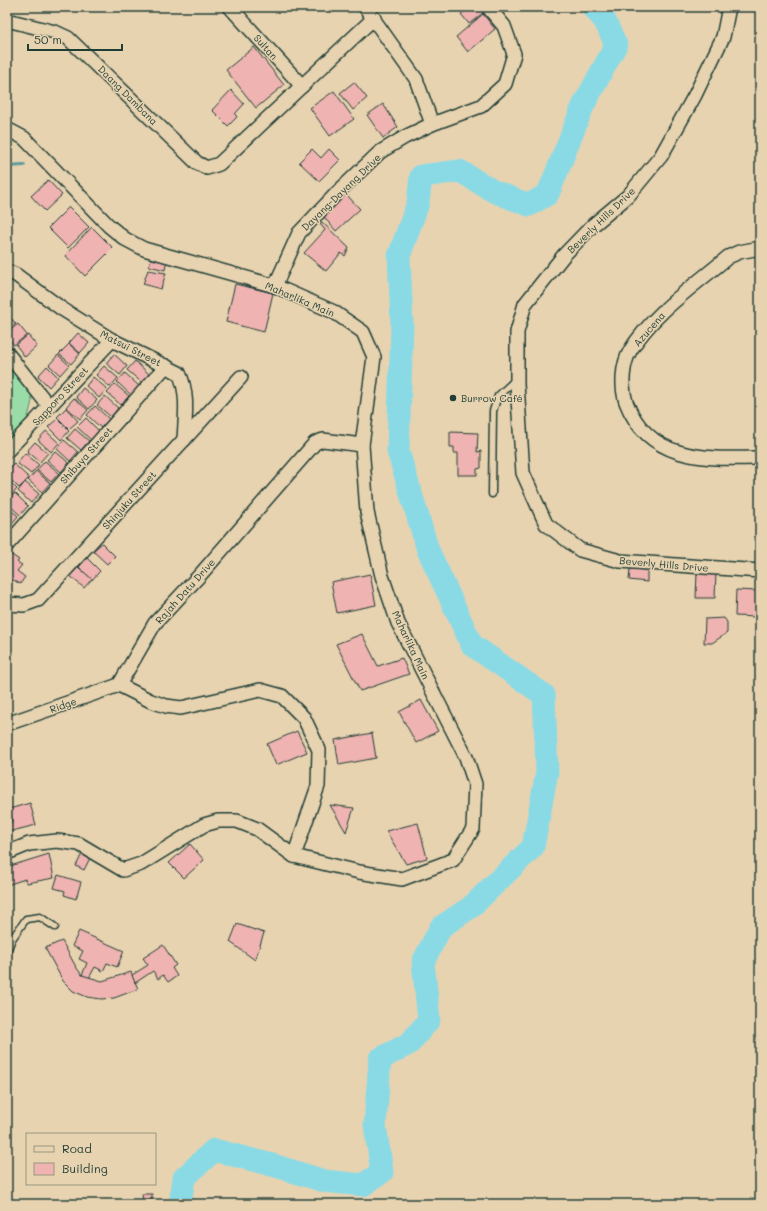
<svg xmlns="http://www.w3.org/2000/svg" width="767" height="1211" font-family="Mali,sans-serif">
  <rect width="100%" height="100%" fill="#e8d3b1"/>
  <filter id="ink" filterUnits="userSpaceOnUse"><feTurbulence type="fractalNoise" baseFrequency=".025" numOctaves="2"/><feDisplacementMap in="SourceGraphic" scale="8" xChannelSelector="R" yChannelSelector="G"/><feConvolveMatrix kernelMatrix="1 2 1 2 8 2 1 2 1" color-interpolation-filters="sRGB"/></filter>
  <g filter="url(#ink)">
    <path fill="#9adca7" stroke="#5c8c6e" d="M7,361l24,29 1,11 -5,20 -20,20z"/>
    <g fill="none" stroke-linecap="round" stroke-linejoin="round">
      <path stroke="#5f9b9e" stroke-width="4" d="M7,166l17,-1"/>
      <path stroke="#8adae5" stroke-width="23" d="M180,1204l4,-26 30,-28 62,16 48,15 39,4 19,-13 -7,-47 5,-66 30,-16 19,-23 -6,-58 18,-35 30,-20 62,-60 14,-75 -3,-77 -72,-50 -44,-95 -30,-99 4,-127 -3,-68 19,-53 3,-27 39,-5 33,20 36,14 19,-11 35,-88 33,-61 -11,-24 -12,-14"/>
    </g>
    <g fill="#efb3b1" stroke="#1f3d34">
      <path d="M470,7h16l2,2 -19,15 -8,-10z"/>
      <path d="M483,14l12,15 -27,23 -12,-15z"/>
      <path d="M254,47l30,38 -28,23 -30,-38z"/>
      <path d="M354,82l13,16 -14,12 -13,-17z"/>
      <path d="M231,90l13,14 -9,10 2,3 -9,9 -16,-16z"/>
      <path d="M334,91l20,28 -24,17 -20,-28z"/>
      <path d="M383,104l15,23 -15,11 -16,-23z"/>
      <path d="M312,149l9,9 8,-9 11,11 -21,21 -20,-19z"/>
      <path d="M48,180l14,15 -17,16 -14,-15z"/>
      <path d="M345,193l15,16 -24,22 -14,-16z"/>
      <path d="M69,207l20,20 -21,21 -20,-20z"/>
      <path d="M322,222l27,26 -4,8 -4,-3 -15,18 -22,-18 21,-23 -5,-6z"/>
      <path d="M92,227l21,21 -28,28 -20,-21z"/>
      <path d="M152,255l15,3 -2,12 -16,-4z"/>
      <path d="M148,270l18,3 -5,16 -18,-5z"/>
      <path d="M235,284l38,9 -9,39 -38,-10z"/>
      <path d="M7,313l9,11 -9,7z"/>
      <path d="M18,324l9,11 -13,10 -7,-8v-4z"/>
      <path d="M78,333l11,10 -9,10 -11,-10z"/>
      <path d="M28,335l9,11 -12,11 -9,-12z"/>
      <path d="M69,344l11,10 -9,10 -12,-10z"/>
      <path d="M114,354l13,12 -7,9 -14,-12z"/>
      <path d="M58,355l11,10 -9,10 -11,-10z"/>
      <path d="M135,361l14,13 -8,8 -14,-12z"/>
      <path d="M47,366l11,11 -9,10 -11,-11z"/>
      <path d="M104,366l14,12 -8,9 -14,-12z"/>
      <path d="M125,373l14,13 -8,9 -14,-13z"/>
      <path d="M93,377l14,12 -8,9 -13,-12z"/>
      <path d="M115,384l14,12 -8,9 -14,-12z"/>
      <path d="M83,388l14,12 -8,9 -13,-12z"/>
      <path d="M105,396l13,12 -7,9 -14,-12z"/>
      <path d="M74,398l14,12 -8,9 -14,-12z"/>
      <path d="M95,406l14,13 -8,9 -14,-13z"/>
      <path d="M66,408l12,13 -9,8 -12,-12z"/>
      <path d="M86,418l13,13 -8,9 -14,-13z"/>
      <path d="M57,419l12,12 -8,9 -13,-13z"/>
      <path d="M75,429l14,12 -8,9 -14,-12z"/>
      <path d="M46,431l13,12 -8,9 -13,-12z"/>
      <path d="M450,432l28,1 -1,19 4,-1v17l-4,1v6h-19v-22h-4v-6h-4z"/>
      <path d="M64,440l14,12 -8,9 -13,-12z"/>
      <path d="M35,442l13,11 -8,9 -13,-11z"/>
      <path d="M55,451l14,12 -8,9 -14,-12z"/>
      <path d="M25,453l14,12 -8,9 -14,-11z"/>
      <path d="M45,461l14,12 -8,9 -14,-12z"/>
      <path d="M14,464l15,14 -10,10 -12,-12v-5z"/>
      <path d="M36,471l14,12 -8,9 -14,-12z"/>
      <path d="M7,479l10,10 -9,10 -1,-1z"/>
      <path d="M25,482l14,12 -8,9 -13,-12z"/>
      <path d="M15,493l13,13 -8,9 -13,-12z"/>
      <path d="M7,507l11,9 -8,10 -3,-3z"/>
      <path d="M102,543l13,13 -8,8 -14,-13z"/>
      <path d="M9,553l10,7 -2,2 5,3 -5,6 8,6 -5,7 -8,-5 -5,8v-32z"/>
      <path d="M87,558l13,13 -8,9 -13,-13z"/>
      <path d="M78,567l14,12 -8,9 -14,-12z"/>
      <path d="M630,569l17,1v12l-18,-2z"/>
      <path d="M697,572h19l-1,26h-19z"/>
      <path d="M370,574l6,31 -39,8 -6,-31z"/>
      <path d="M758,574h2v15h-3z"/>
      <path d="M736,590l22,1 -2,26 -21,-1z"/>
      <path d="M724,618l3,4v11l-15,10h-8l1,-24z"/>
      <path d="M362,634l16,32 24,-8 7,16 -49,17 -24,-47z"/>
      <path d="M421,700l17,31 -22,12 -17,-31z"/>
      <path d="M297,731l10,21 -31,13 -9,-21z"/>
      <path d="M372,733l4,25 -37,7 -4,-25z"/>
      <path d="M30,803l6,22 -28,7 -1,-9 5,-1 -3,-13z"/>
      <path d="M330,805l24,3 -8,24z"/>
      <path d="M418,823l9,35 -21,6 -20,-33z"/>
      <path d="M190,844l14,16 -20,18 -15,-15z"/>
      <path d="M49,854l5,24 -27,5 -2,-4 -18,6v-18z"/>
      <path d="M82,854l8,4 -6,12 -8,-4z"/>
      <path d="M58,875l23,7 -5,17 -12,-4 1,-4 -11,-3z"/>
      <path d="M237,924l27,9 -9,27 -25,-18z"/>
      <path d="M79,931l45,20 -7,16 -10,-4 -4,8 -8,-4 -6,11 -7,-3 5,-12 -8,-4 4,-8 -11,-5z"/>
      <path d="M62,941l14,26 6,8 20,6 29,-9 7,17 -24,9 -13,1 -14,-2 -14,-6 -10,-10 -18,-33z"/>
      <path d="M163,945l13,20 -4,3 5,8 -9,6 -5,-7 -5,4 -5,-8 -18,12 -3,-8 16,-10 -5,-7z"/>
      <path d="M142,1194h10v6l-9,1z"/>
    </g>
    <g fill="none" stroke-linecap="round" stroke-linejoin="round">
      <g stroke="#1f3d34" stroke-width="9">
        <g id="service">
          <path d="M492,494l1,-83 5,-15 18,-17"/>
          <path d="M7,951l5,-12 14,-20 14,-2 15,10"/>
        </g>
      </g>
      <g stroke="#1f3d34" stroke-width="16">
        <g id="minor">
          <path d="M230,7l72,79"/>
          <path d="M365,7l51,72 16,45"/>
          <path d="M729,7l-6,30 -28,58 -34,61 -33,40 -36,30 -28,29 -39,49 -8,28v52l6,89 23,51 34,26 40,11 140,10"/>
          <path d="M7,20l48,12 13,6 129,125 10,5 12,-4 155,-146"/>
          <path d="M7,129l17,9 85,88 16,13 19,10 131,37 59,26 29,20 11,25 -12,88 5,67 15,64 16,47 68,134 9,27 -2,45 -20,31 -51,19 -43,-7 -65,-16 -37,-27 -20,-8h-19l-14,4 -63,39 -18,6 -44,-26 -22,-3 -28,3 -22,9"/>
          <path d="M760,248l-21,4 -11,5c-34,29 -75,56 -98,94 -8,14 -9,36 -4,51 23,60 80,57 134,56"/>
          <path d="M7,271l9,4 46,34 50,31 67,33c10,20 6,46 5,67"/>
          <path d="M275,286l24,-53 39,-41 42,-40 25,-15 27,-13 49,-18 24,-22 9,-30 -10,-28 -16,-19"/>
          <path d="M7,353l42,53"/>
          <path d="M7,451l105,-111"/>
          <path d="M7,545l159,-179"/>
          <path d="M7,604l17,1 14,-5 203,-223"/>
          <path d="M7,724l112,-39"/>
          <path d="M294,856l24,-70 1,-36 -15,-32 -22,-22 -22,-6 -79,18 -15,-2 -15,-5 -32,-16 36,-62 45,-48 115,-132 8,-3 39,5"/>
        </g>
      </g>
      <use href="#service" stroke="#e8d3b1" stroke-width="6"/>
      <use href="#minor" stroke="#e8d3b1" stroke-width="13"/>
    </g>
  </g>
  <circle fill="#1f3d34" stroke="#e8d3b1" stroke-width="1.5" cx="453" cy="398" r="4"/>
  <g text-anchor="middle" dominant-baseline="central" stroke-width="3" stroke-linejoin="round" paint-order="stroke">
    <g font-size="10" fill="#1f3d34" stroke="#e8d3b1">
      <text transform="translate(266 47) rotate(48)">Sultan</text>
      <text transform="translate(128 95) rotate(45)">Daang Dambana</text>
      <text transform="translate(341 192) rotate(-44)">Dayang-Dayang Drive</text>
      <text transform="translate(601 220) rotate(-44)">Beverly Hills Drive</text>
      <text transform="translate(300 299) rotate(23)">Maharlika Main</text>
      <text transform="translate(649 329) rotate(-49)">Azucena</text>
      <text transform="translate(131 348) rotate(27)">Matsui Street</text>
      <text transform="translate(60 396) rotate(-47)">Sapporo Street</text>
      <text transform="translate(86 455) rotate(-48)">Shibuya Street</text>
      <text transform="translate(129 500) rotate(-48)">Shinjuku Street</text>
      <text transform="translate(664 564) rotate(5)">Beverly Hills Drive</text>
      <text transform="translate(185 591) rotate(-48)">Rajah Datu Drive</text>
      <text transform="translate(411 645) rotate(65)">Maharlika Main</text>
      <text transform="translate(63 705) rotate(-19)">Ridge</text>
    </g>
    <g font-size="10" fill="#1f3d34" stroke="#e8d3b1" text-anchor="start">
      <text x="461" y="398">Burrow Café</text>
    </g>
  </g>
  <rect width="767" height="1211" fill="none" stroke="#e8d3b1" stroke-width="24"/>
  <rect x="12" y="12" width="743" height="1187" fill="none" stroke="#1f3d34" stroke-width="1.5" filter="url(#ink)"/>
  <rect x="26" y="1133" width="130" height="52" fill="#e8d3b1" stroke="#98977f"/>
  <rect x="34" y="1146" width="20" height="6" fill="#e8d3b1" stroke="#98977f"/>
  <text x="62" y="1153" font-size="12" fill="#1f3d34">Road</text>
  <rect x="34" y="1163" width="20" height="12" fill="#efb3b1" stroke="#98977f"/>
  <text x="62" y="1173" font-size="12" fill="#1f3d34">Building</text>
  <path d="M28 44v6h94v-6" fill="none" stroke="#1f3d34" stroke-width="2"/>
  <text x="34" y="44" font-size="12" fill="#1f3d34" stroke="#e8d3b1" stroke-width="3" paint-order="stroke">50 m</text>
</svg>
